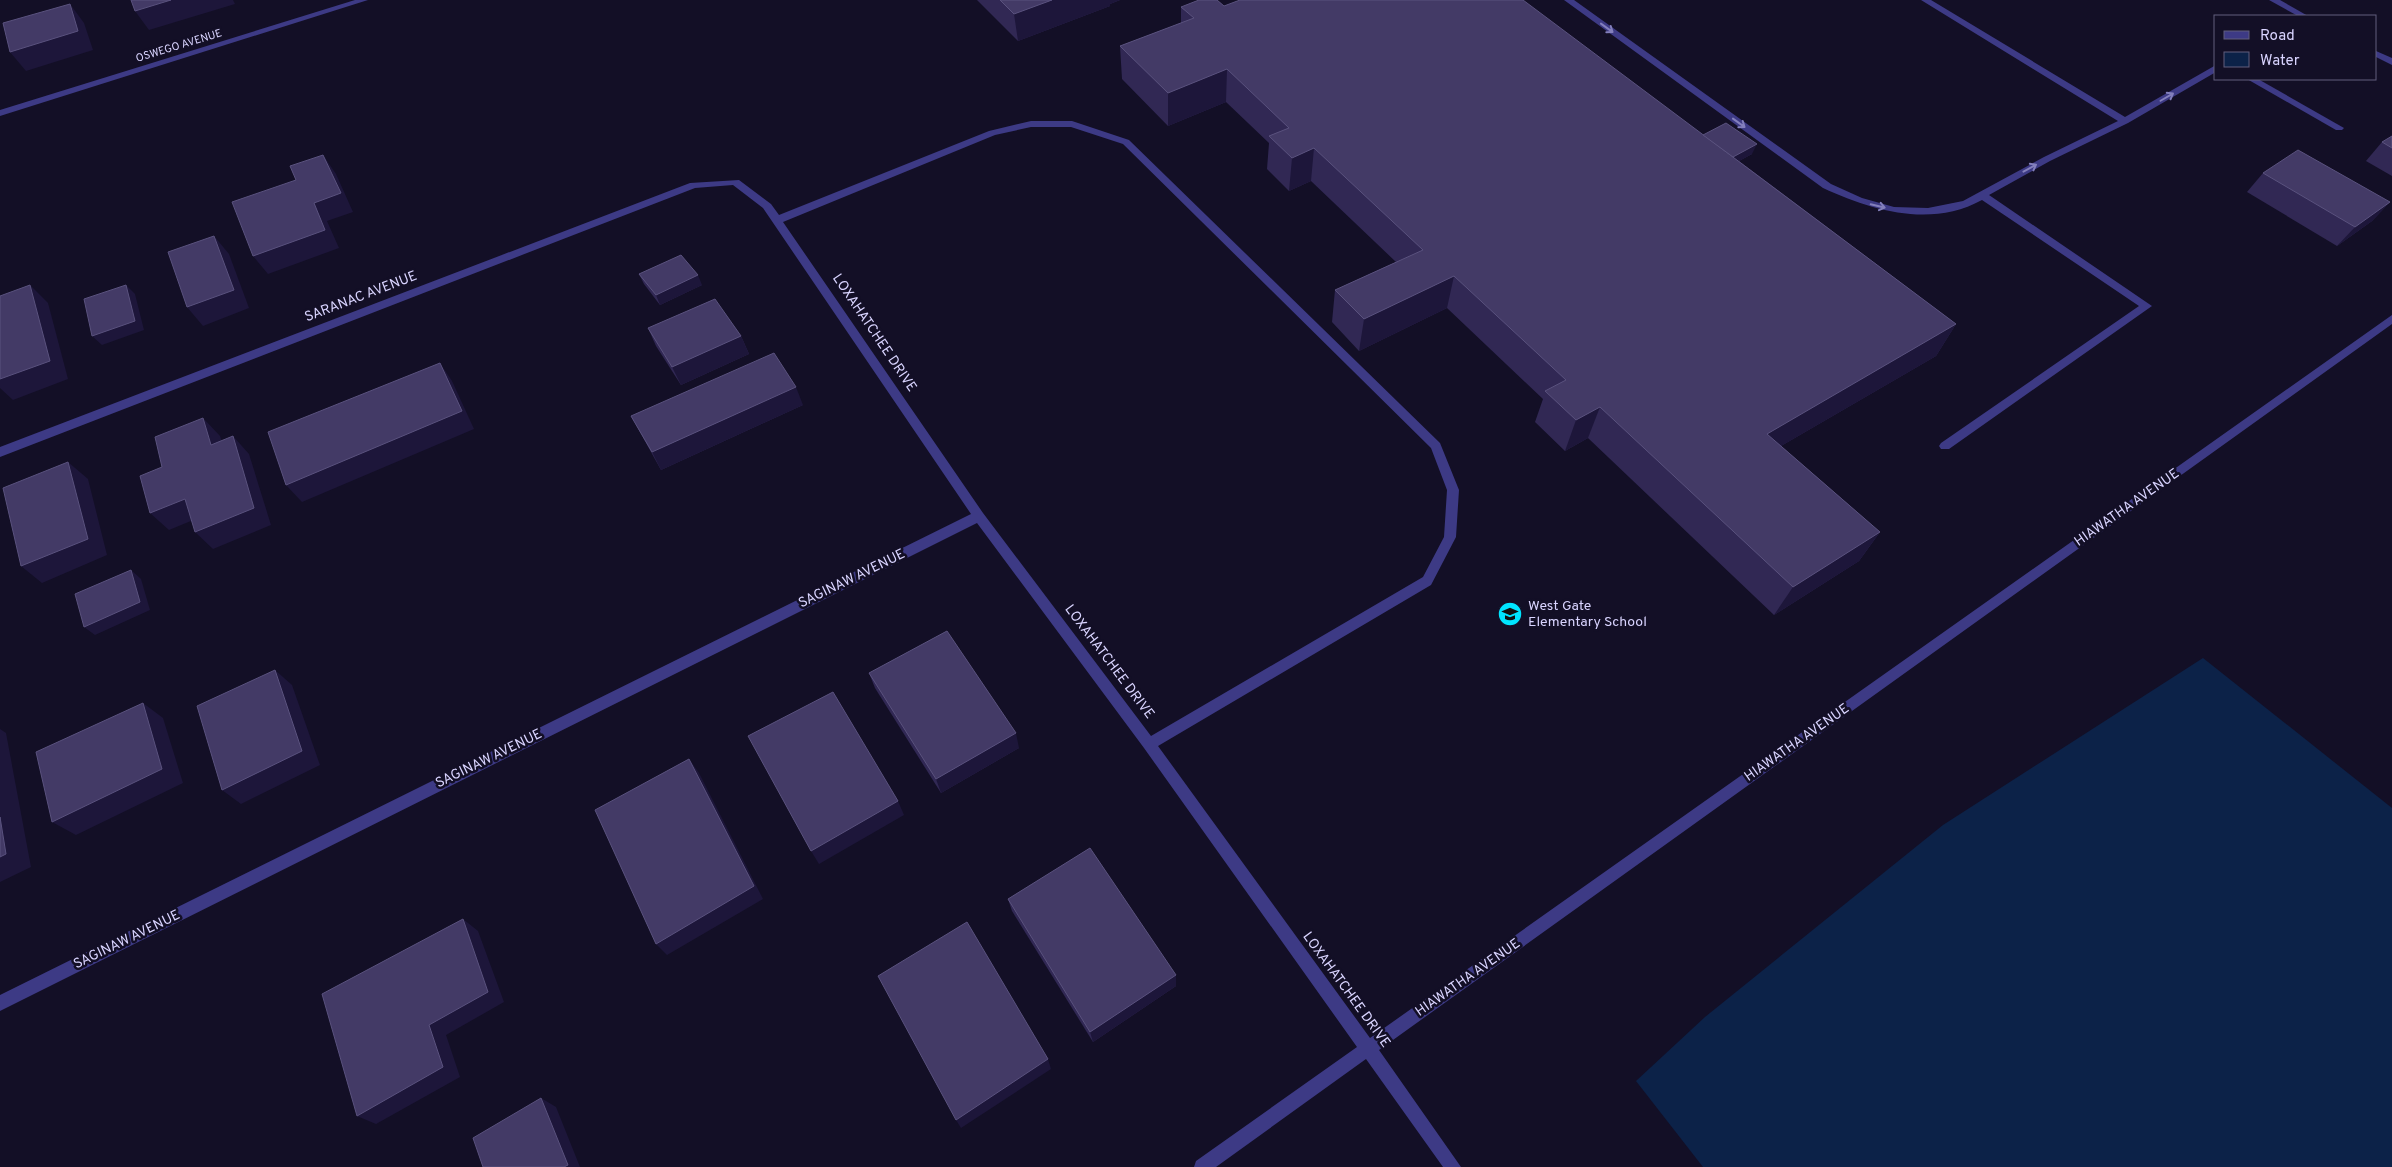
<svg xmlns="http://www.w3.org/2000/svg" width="2392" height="1167" font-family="Overpass,sans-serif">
  <rect width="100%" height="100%" fill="#130f26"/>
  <path fill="#0c2248" d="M2203,658l189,150v359h-689l-67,-86 69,-64 238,-192z"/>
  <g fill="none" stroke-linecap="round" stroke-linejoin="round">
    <g fill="#3d3a85" fill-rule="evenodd">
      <path d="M355,0h13l-368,116v-6z"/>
      <path d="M1564,0h10l257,184 31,14 32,9 34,1 35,-7 81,-44 74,-36 -197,-121h10l194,117 91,-52v7l-88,51 -78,38 -61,34 163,111 -203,143h-8l-2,-3 2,-3 198,-137 -157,-106c-51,28 -109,11 -159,-12z"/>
      <path d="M2269,0h11l28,16h-10z"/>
      <path d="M2376,51l16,7v7l-16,-8z"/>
      <path d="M2247,79h11l86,49 -2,2h-6z"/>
      <path d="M1031,121h41l57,19 311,303 19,47 -3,47 -25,48 -273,161 212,292 1022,-723v9l-1013,726 82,117h-18l-77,-108 -150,108h-22l2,-6 161,-114 -213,-299 -167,-225 -977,488v-16l971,-481 -208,-306 -30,-23 -38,3 -695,269v-10l690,-264 49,-3 32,24 8,11 210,-84zM1031,127h40l52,17 308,304 16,42 -3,47 -21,40 -272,159 -168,-223 -200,-291 212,-87z"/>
    </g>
  </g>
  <g fill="#312854">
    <path d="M977,0h143l-10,4v2l-92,35z"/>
    <path d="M1224,6l479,129 49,19 -13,7 217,163 -20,32 -155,90 99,86 -21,29 -85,54 -186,-177 -23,13 -30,-29 8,-23 -96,-91 -88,43 -27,-29 3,-32 61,-28 -85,-81 -22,10 -22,-22 2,-26 -43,-41 -58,24 -46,-47 -2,-33 61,-23v-16z"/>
    <path d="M2392,136v40l-26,-15 16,-19z"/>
    <path d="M2263,173l127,29 -18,19 -35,25 -90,-54z"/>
    <path d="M639,274l63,11 -42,20 -16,-21z"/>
    <path d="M648,328l93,8 8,18 -68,31 -25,-39z"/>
    <path d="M803,405l-142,65 -30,-54z"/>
    <path d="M869,673l150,75 -78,45 -66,-105z"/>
    <path d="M1008,899l168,87 -83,56 -81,-131z"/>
  </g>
  <g fill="#1d163a">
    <path d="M171,0h62l2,4 -86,26 -14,-19z"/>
    <path d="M1052,0h68l-10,4v2l-92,35 -4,-27z"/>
    <path d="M70,4l14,19 9,27 -67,21 -16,-19z"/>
    <path d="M1227,69l-1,33 -58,24v-33z"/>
    <path d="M1757,144l-5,10 -43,23 4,-10z"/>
    <path d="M1314,148l-3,33 -22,10 3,-33z"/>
    <path d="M323,155l13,19 17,38 -26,9 12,27 -71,26 -15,-18 61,-53z"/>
    <path d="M2390,202l-18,19 -35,25 18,-19z"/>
    <path d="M214,236l15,18 20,54 -46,18 -16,-19z"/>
    <path d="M698,275l4,10 -42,20 -4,-10z"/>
    <path d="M1454,276l-7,32 -88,43 5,-32z"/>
    <path d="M30,285l18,18 20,76 -55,21 -13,-12v-9z"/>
    <path d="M126,285l9,9 9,36 -42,15 -10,-9z"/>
    <path d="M1956,324l-20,32 -186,108 17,-30z"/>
    <path d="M741,336l8,18 -68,31 -9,-18z"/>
    <path d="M440,363l12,18 22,48 -172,73 -16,-17z"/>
    <path d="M796,387l7,18 -142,65 -9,-18z"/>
    <path d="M1600,407l-12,31 -23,13 11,-31z"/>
    <path d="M203,418l17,18 8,26 -17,-17z"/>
    <path d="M233,436l16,18 22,71 -58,24 -18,-17z"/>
    <path d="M68,462l20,17 19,76 -65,28 -21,-17z"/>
    <path d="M185,499l18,17 -34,14 -19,-17z"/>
    <path d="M1880,532l-21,29 -85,54 19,-28z"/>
    <path d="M131,570l10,9 9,31 -55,25 -11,-8z"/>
    <path d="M275,670l17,15 28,80 -79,39 -19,-14z"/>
    <path d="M143,703l20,15 20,65 -107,52 -24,-13z"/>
    <path d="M0,729l6,4 25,134 -31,15z"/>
    <path d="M1016,733l3,15 -78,45 -5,-14z"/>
    <path d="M689,759l10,14 64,126 -96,56 -11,-11z"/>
    <path d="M898,801l6,14 -85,49 -8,-13z"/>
    <path d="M463,919l15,12 26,71 -58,33 14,42 -84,47 -19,-8 72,-91z"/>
    <path d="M1176,975v11l-83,56 -3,-10z"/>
    <path d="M1048,1059l3,10 -90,59 -5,-8z"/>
    <path d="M541,1098l15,9 24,60h-16z"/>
  </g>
  <g fill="#433a66" stroke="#5a527e">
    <path d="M131,0h40l-36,11z"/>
    <path d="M1000,0h52l-38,14z"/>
    <path d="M1199,0h18l7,6 16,-6h283l433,324 -189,110 113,98 -87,55 -193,-180 -24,13 -31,-29 21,-11 -112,-104 -90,43 -29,-29 88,-40 -109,-102 -22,10 -23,-22 20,-8 -62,-59 -59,24 -48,-47 74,-28 -13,-11z"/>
    <path d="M70,4l8,27 -68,21 -7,-29z"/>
    <path d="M1726,123l31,21 -24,13 -30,-22z"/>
    <path d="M2392,136v12l-10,-6z"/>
    <path d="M2298,150l92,52 -35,25 -92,-54z"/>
    <path d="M323,155l18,38 -27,10 11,27 -72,26 -21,-54 64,-22 -6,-14z"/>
    <path d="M214,236l20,54 -47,17 -19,-55z"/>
    <path d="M681,255l17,20 -42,20 -17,-21z"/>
    <path d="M30,285l20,76 -50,18v-83z"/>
    <path d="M126,285l9,36 -43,15 -8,-37z"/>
    <path d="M715,299l26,37 -69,31 -24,-39z"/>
    <path d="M774,353l22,34 -144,65 -21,-36z"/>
    <path d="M440,363l22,48 -176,74 -18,-53z"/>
    <path d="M203,418l8,27 22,-9 21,72 -59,24 -10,-33 -35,14 -10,-37 22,-9 -7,-30z"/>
    <path d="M68,462l20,77 -67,27 -18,-78z"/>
    <path d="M131,570l9,32 -56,25 -9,-33z"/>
    <path d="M947,631l69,102 -80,46 -67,-106z"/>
    <path d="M275,670l27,81 -80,39 -25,-84z"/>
    <path d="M833,692l65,109 -87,50 -63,-115z"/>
    <path d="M143,703l19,66 -110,53 -16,-70z"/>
    <path d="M689,759l65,127 -98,58 -61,-134z"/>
    <path d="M0,817l6,37 -6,3z"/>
    <path d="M1090,848l86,127 -86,57 -82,-133z"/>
    <path d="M463,919l25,73 -59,33 14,42 -86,49 -35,-122z"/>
    <path d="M967,922l81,137 -92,61 -78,-144z"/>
    <path d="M541,1098l27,67 -4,2h-81l-10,-29z"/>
  </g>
  <defs><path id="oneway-shaft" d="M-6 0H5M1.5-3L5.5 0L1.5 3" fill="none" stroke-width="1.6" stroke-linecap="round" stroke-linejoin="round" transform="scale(1.25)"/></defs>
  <g stroke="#837fbc">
    <use href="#oneway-shaft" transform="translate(1607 28) rotate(36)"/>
    <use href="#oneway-shaft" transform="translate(2167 97) rotate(-30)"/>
    <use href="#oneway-shaft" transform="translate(1739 123) rotate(36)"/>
    <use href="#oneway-shaft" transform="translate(2030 168) rotate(-29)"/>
    <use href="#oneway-shaft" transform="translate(1878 206) rotate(14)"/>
  </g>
  <defs>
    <g id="school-disc" transform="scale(1.25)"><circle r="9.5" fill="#00e5ff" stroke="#130f26"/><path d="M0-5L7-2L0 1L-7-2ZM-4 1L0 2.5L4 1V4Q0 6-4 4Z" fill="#111"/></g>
  </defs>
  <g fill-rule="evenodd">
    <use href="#school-disc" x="1510" y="614"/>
  </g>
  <g text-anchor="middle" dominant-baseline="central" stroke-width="5" stroke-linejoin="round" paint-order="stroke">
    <g font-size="11" fill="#d9d4ff" stroke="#130f26">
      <text transform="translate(179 46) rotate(-17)">OSWEGO AVENUE</text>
    </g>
    <g font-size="14" fill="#d9d4ff" stroke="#130f26">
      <text transform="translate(361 297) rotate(-21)">SARANAC AVENUE</text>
      <text transform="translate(874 333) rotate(56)">LOXAHATCHEE DRIVE</text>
      <text transform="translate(2127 508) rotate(-35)">HIAWATHA AVENUE</text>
      <text transform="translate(852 579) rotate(-26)">SAGINAW AVENUE</text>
      <text transform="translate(1109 662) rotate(53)">LOXAHATCHEE DRIVE</text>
      <text transform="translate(1797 743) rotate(-35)">HIAWATHA AVENUE</text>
      <text transform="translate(489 759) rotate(-26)">SAGINAW AVENUE</text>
      <text transform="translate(127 940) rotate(-26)">SAGINAW AVENUE</text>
      <text transform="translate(1468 978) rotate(-35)">HIAWATHA AVENUE</text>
      <text transform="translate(1346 990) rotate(54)">LOXAHATCHEE DRIVE</text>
    </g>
    <g font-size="14" fill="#d9d4ff" stroke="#130f26" text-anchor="start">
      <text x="1528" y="606">West Gate<tspan x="1528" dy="16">Elementary School</tspan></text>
    </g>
  </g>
  <rect x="2214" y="15" width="162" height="65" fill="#130f26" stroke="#625e7d"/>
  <rect x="2224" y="31" width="25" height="8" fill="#3d3a85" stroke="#625e7d"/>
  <text x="2260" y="40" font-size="15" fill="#d9d4ff">Road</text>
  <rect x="2224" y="52" width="25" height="15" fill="#0c2248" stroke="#625e7d"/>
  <text x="2260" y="65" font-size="15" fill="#d9d4ff">Water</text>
</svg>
